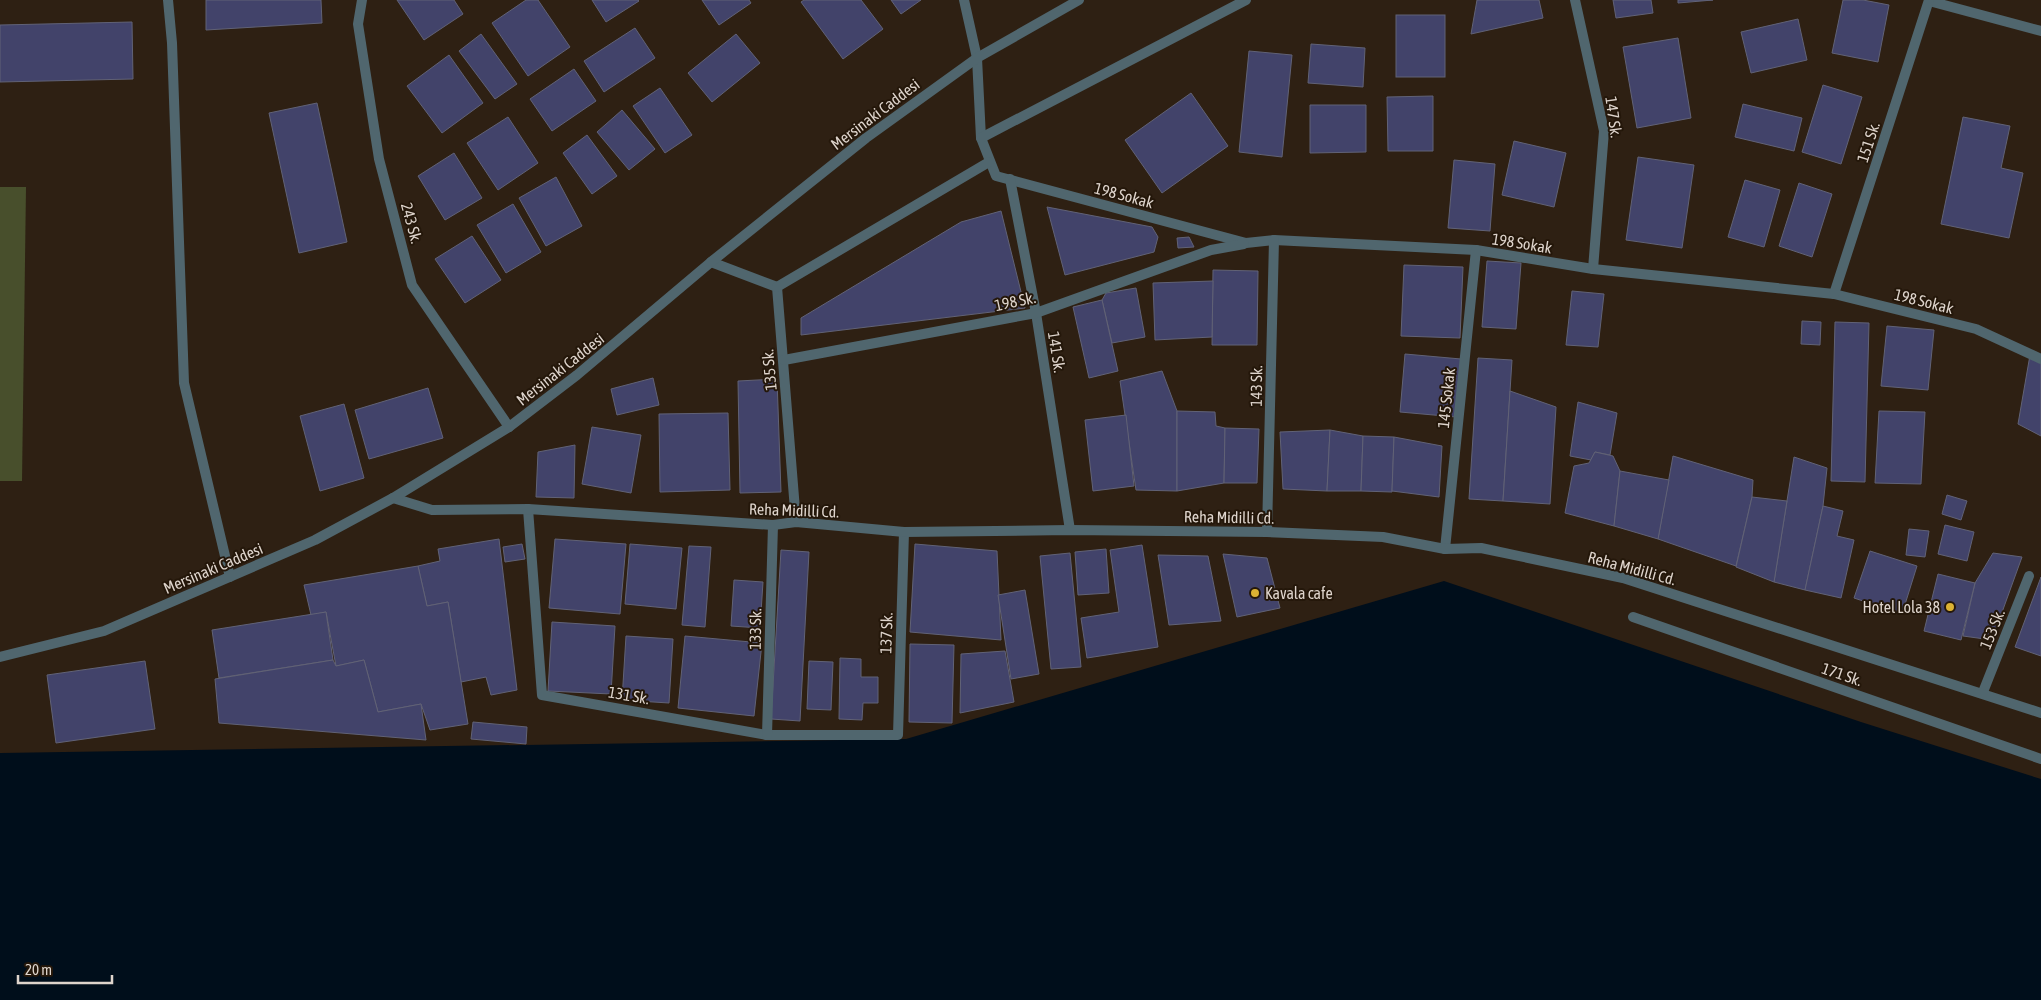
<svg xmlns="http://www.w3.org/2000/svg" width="2041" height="1000" font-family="'Asap Condensed',sans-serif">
  <rect width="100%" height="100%" fill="#2e2013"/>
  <path fill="#484f2c" d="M0,187h26l-4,294h-22z"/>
  <path fill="#000e1b" d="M1444,581l417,141 180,57v221h-2041v-247l906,-14z"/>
  <g fill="#42436a" stroke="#616276">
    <path d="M206,0h115l1,23 -116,7z"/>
    <path d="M397,0h57l9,14 -39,26z"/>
    <path d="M526,0h12l32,47 -42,29 -36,-53z"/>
    <path d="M592,0h46l1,1 -33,21z"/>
    <path d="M702,0h47l2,3 -32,22z"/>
    <path d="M804,0h57l22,29 -40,30 -42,-57z"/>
    <path d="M891,0h30l-20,14z"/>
    <path d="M1477,0h62l4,18 -72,16z"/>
    <path d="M1613,0h38l2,13 -37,5z"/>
    <path d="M1678,0h35l-35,3z"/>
    <path d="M1843,0h20l26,5 -11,57 -46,-9z"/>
    <rect x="1396" y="15" width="49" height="62"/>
    <path d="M1798,19l9,41 -56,13 -10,-41z"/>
    <path d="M132,22l1,57 -133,3v-57z"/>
    <path d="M635,28l20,30 -51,34 -20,-31z"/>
    <path d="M481,34l36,50 -22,15 -36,-48z"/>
    <path d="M736,34l24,29 -48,39 -24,-29z"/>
    <path d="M1678,38l13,80 -54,10 -14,-81z"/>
    <path d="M1311,44l54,4 -2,39 -55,-4z"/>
    <path d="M1249,51l43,4 -10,102 -43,-5z"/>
    <path d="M449,55l34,48 -41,30 -35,-47z"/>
    <path d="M574,69l22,32 -44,30 -22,-32z"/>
    <path d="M1823,85l39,12 -21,67 -39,-12z"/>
    <path d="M660,88l32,47 -27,18 -32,-47z"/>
    <path d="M1191,93l37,53 -66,47 -37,-53z"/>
    <path d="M1433,96v55h-45l-1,-54z"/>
    <path d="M317,103l30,139 -48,11 -30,-140z"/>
    <path d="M1743,104l59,14 -8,33 -59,-14z"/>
    <path d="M1310,105h56v47l-56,1z"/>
    <path d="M622,110l33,39 -26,21 -32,-38z"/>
    <path d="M508,117l30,46 -40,27 -31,-47z"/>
    <path d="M1963,117l47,9 -9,42 22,5 -14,65 -68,-14z"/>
    <path d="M587,135l30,41 -25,18 -29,-41z"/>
    <path d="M1514,141l52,12 -12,54 -52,-12z"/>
    <path d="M454,153l28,45 -37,22 -27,-44z"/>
    <path d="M1638,157l56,8 -12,83 -56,-8z"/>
    <path d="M1454,160l41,4 -5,67 -42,-3z"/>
    <path d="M556,177l26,49 -36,20 -27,-48z"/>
    <path d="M1745,180l35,10 -16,57 -36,-10z"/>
    <path d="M1799,183l33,11 -20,63 -33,-11z"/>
    <path d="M513,204l28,48 -35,21 -29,-48z"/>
    <path d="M1047,207l105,20 6,10 -4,15 -89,23z"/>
    <path d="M1001,211l24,97 -224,27v-17l160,-96z"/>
    <path d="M472,236l29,44 -36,23 -30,-44z"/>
    <path d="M1189,237l5,10 -16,1 -1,-10z"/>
    <path d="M1487,261l34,2 -5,66 -34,-2z"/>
    <path d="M1404,265l59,2 -3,71 -59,-2z"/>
    <path d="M1213,270l45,1 -1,74h-45z"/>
    <path d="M1213,281l-1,56 -57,3 -2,-57z"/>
    <path d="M1136,288l9,49 -33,6 -10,-43 4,-7z"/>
    <path d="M1572,291l32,3 -6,53 -32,-2z"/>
    <path d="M1102,300l16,71 -29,7 -16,-71z"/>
    <path d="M1802,321l19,1 -1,23 -19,-1z"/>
    <path d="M1835,322l34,1 -4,159 -34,-1z"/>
    <path d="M1887,326l47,4 -6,60 -47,-4z"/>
    <path d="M1405,354l56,5 -5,58 -56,-5z"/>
    <path d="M2030,355l11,7v74l-23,-12z"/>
    <path d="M1478,358l34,2 -9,141 -34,-2z"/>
    <path d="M1162,371l15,40v80l-41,-1 -16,-109z"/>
    <path d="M653,378l6,27 -42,10 -6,-26z"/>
    <path d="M777,379l4,113 -41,1 -2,-112z"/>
    <path d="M428,388l15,50 -74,21 -14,-49z"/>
    <path d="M1510,391l46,16 -6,97 -47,-3z"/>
    <path d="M1578,402l39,11 -7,42 -15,-3 -4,8 -21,-4z"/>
    <path d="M344,404l20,74 -44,13 -20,-75z"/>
    <path d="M1177,411l38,1 1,14 9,2 -1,55 -47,8z"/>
    <path d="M1879,411l46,1 -4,72 -46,-1z"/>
    <path d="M728,413l2,77 -70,2 -1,-78z"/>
    <path d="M1126,415l8,71 -41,5 -8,-71z"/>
    <path d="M592,427l49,8 -10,58 -49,-9z"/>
    <path d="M1225,428l34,1 -2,54h-33z"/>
    <path d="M1330,430l-3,61 -44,-2 -3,-57z"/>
    <path d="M1330,430l33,6 -2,55h-34z"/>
    <path d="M1363,436l31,1 -2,55 -31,-1z"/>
    <path d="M1394,437l48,9 -3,51 -47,-6z"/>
    <path d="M575,445l-1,53 -38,-1 2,-45z"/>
    <path d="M1595,452l18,4 7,15 -6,55 -49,-13 9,-47 15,-3z"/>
    <path d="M1673,456l80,24 -1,17 -16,69 -78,-27z"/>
    <path d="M1794,457l33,11 -4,38 -18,84 -31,-8z"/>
    <path d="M1620,471l49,9 -11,59 -44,-13z"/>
    <path d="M1947,495l20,6 -6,19 -19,-6z"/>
    <path d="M1752,497l35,4 -13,81 -38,-15z"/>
    <path d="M1823,506l20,5 -6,25 17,4 -13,58 -36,-8z"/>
    <path d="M1945,525l29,7 -7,29 -29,-7z"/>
    <path d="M1909,529l20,2 -4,26 -19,-2z"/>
    <path d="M499,539l18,151 -26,5 -5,-18 -25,5 -13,-80 -21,4 -9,-40 22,-5 -2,-12z"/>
    <path d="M555,539l71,5 -6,70 -71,-6z"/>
    <path d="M522,544l3,15 -20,3 -2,-15z"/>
    <path d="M630,544l52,4 -6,61 -51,-5z"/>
    <path d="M915,544l82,7 4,89 -91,-8z"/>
    <path d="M1142,545l16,102 -71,11 -6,-40 38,-6 -9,-62z"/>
    <path d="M689,546l22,1 -6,80 -23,-2z"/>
    <path d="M1106,549l3,44 -31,2 -3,-43z"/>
    <path d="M781,550l28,2 -9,169 -29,-2z"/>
    <path d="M1870,551l47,15 -15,48 -48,-16z"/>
    <path d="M1070,553l11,114 -30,2 -11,-113z"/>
    <path d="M1993,553l29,4 -30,83 -29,-4 12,-53z"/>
    <path d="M1223,554l44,4 13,50 -43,9z"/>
    <path d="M1158,555l50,1 13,65 -52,4z"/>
    <path d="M418,566l9,40 21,-4 20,122 -38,6 -9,-26 -43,8 -14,-52 -28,6 -10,-54 -15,3 -7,-30z"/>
    <path d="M1938,574l37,9 -14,57 -37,-9z"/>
    <path d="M2041,577v79l-26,-9z"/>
    <path d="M734,580l29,2 -3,46 -29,-2z"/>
    <path d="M1025,590l14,84 -28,5 -13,-84z"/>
    <path d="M326,612l7,48 -114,18 -7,-48z"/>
    <path d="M552,622l63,4 -4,68 -63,-3z"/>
    <path d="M626,636l47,3 -4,64 -47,-3z"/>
    <path d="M685,636l77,7 -8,73 -76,-8z"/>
    <path d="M910,644l44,1 -2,78 -43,-1z"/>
    <path d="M1005,651l9,51 -54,11 1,-59z"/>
    <path d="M840,658l21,1v18h17v26h-15l-1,17 -23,-1z"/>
    <path d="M333,660l3,6 28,-6 14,52 43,-8 5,36 -207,-17 -4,-44z"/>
    <path d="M145,661l10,68 -99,14 -9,-68z"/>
    <path d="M809,661l24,1 -2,48 -24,-1z"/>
    <path d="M473,722l54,5 -1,17 -55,-5z"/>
  </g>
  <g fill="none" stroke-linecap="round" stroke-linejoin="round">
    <path stroke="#50666e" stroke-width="10" d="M1633,617l408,142"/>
    <g stroke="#50666e" stroke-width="10">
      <path d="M362,0l-4,24 21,135 33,126 97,142"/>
      <path d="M964,0l13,58 4,80 15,38 250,67 28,-3 202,10 117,19 241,25 142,35 65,30"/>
      <path d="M1575,0l29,131 -11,138"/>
      <path d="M1929,1l112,30"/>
      <path d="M981,138l265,-138"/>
      <path d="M1010,179l26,134 34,217"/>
      <path d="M711,262l66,25 19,235"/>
      <path d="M777,287l212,-125"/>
      <path d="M1834,294l95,-294"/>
      <path d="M784,360l252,-47 175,-63 33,-6"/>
      <path d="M528,509l14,186 225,40h131l6,-203"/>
      <path d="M1267,532l7,-292"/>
      <path d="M1445,549l31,-299"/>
      <path d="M1983,692l46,-116"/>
      <path d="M767,735l6,-210"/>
    </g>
    <g stroke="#50666e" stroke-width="10">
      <path d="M168,0l4,43 12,340 46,194"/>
      <path d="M393,498l39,12 96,-1 245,16 23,-3 108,10 166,-2 197,2 116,5 62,12 36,-1 142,30 418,135"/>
      <path d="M0,657l104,-26 211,-91 78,-42 116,-71 68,-52 134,-113 155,-124 111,-80 102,-58"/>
    </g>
  </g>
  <g fill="#dcb233" stroke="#24170a" stroke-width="2">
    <circle cx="1255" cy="593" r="5"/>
    <circle cx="1950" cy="607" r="5"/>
  </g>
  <g text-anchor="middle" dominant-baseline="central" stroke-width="4" stroke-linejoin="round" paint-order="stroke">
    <g font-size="16" fill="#ded4cc" stroke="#24170a">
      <text transform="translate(875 114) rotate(-37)">Mersinaki Caddesi</text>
      <text transform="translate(1614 117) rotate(82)">147 Sk.</text>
      <text transform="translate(1868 142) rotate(-72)">151 Sk.</text>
      <text transform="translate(1124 195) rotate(15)">198 Sokak</text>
      <text transform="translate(412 223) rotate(75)">243 Sk.</text>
      <text transform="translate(1522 243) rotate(9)">198 Sokak</text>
      <text transform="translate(1015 301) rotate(-12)">198 Sk.</text>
      <text transform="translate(1924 301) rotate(14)">198 Sokak</text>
      <text transform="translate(1057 352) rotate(81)">141 Sk.</text>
      <text transform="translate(560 369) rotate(-38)">Mersinaki Caddesi</text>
      <text transform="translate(769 370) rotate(-95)">135 Sk.</text>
      <text transform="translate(1256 386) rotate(-89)">143 Sk.</text>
      <text transform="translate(1446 398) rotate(-84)">145 Sokak</text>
      <text transform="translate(794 510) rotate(2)">Reha Midilli Cd.</text>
      <text transform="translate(1229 517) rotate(1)">Reha Midilli Cd.</text>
      <text transform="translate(213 568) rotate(-23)">Mersinaki Caddesi</text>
      <text transform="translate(1632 568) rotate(15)">Reha Midilli Cd.</text>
      <text transform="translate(755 629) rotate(-89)">133 Sk.</text>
      <text transform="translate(1992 629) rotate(-68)">153 Sk.</text>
      <text transform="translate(886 633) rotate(-88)">137 Sk.</text>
      <text transform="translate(1842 674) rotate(19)">171 Sk.</text>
      <text transform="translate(629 695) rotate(10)">131 Sk.</text>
    </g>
    <g font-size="16" fill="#ded4cc" stroke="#24170a" text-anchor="start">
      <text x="1265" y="593">Kavala cafe</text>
      <text x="1940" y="607" text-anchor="end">Hotel Lola 38</text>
    </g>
  </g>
  <path d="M18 975v8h94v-8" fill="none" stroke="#ded4cc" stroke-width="2.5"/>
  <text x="25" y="975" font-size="15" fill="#ded4cc" stroke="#24170a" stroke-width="4" paint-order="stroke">20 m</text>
</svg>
